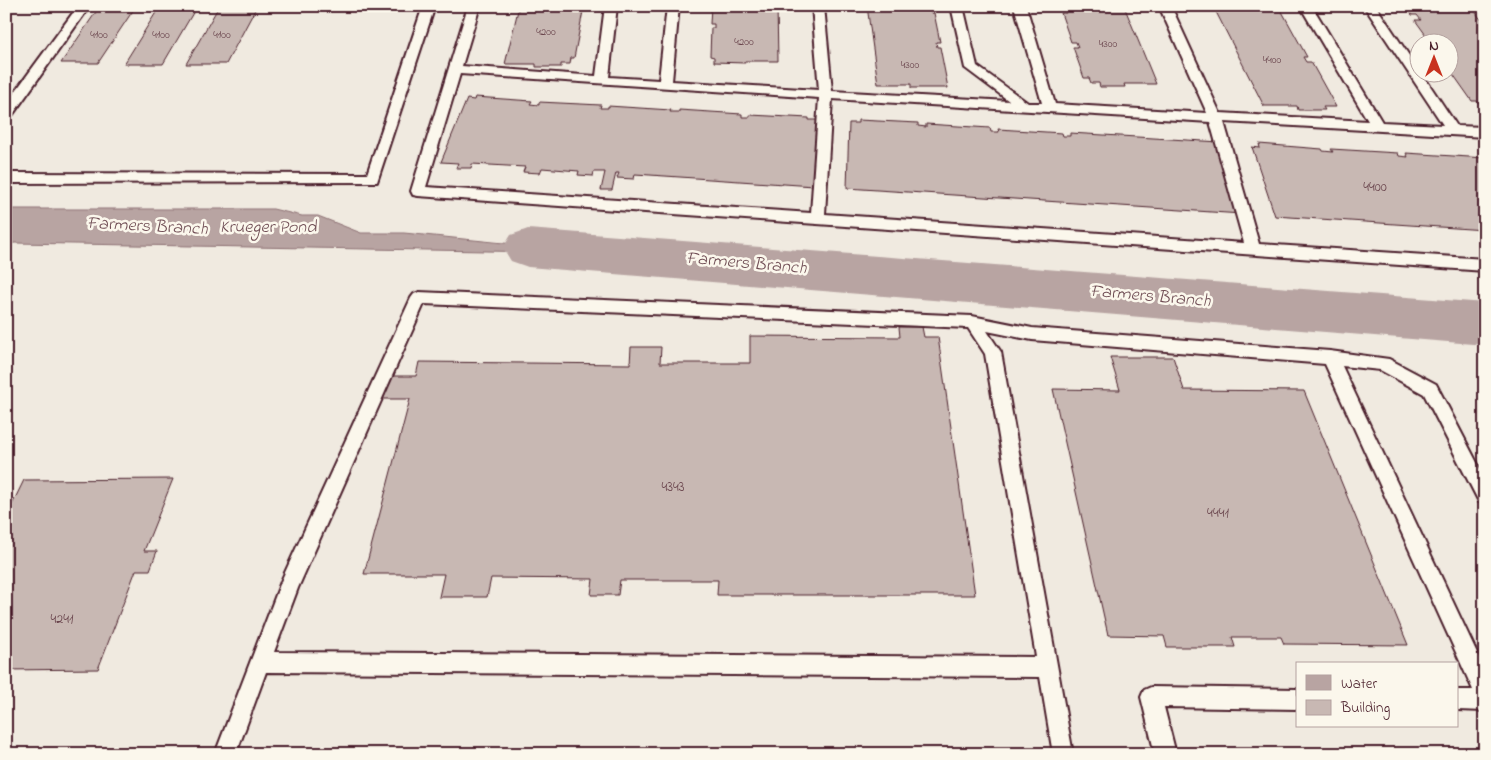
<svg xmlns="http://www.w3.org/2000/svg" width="1491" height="760" font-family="'Indie Flower',sans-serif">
  <rect width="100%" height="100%" fill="#f0eae0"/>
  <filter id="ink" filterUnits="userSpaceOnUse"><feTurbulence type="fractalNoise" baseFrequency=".02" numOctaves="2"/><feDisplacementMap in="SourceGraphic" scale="10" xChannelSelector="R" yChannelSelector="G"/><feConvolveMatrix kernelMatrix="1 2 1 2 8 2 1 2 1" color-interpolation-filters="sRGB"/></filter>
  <g filter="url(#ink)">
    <path fill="#b8a4a2" stroke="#8c6f72" d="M6,209h267l29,7h16l43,17h43l199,20 -588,-10 -9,1z"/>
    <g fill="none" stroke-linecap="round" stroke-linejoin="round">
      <path fill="#b8a4a2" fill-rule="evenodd" d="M528,229l957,74v42l-957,-78 -17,-6 -8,-13 8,-13z"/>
    </g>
    <g fill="#c8b8b3" stroke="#4a1f2b">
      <path d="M100,6h36l-38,57h-37z"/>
      <path d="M160,6h37l-34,58h-39z"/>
      <path d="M219,6h38l-31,58h-40z"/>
      <path d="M519,6h65l-10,52h-3l-1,6h-9v3h-25v-3h-31z"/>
      <path d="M711,6h66l1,55h-33v2l-31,-1v-5l-4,-1 1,-28h3v-4h-4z"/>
      <path d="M867,6h65v3h-3l1,4h4l6,29h-4l1,5h3l8,41h-37v-4h-33z"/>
      <path d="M1059,6h65l32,78h-32l1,3h-25l-1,-4h-8l-2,-5h-5l-11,-31h5l-2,-5h-5l-10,-29h5l-2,-4h-4z"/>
      <path d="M1213,6h66l28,51h-4l3,5h5l25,45h-13l2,3h-27l-1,-4h-33z"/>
      <path d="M1406,6h65l14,19v82h-3l-5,-6h-5l-24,-34v-25h-17l-16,-22h6l-4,-5h-5z"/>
      <path d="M475,97l57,4 -2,3 9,1v-3l62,3 -1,3h8v-2l63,4 -1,2h9v-2l63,4v3h8v-2l59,3v2h9l-4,66 -179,-12 -1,5 -17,-1 2,-5h-3l-4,17h-11l4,-18h-11l-1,4 -15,-1 1,-4 -37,-3 -2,5 -17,-1 2,-5 -53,-3 -1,4h-15l2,-5 -17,-1 26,-63 7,1z"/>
      <path d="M858,120l60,3v3l8,1v-3l64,4 1,4h8l-1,-3 64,4 1,3h7v-3l150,9 22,72 -395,-26 2,-65h9z"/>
      <path d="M1259,144l63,5 1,2 10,1 -2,-3 67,4 1,3 9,1 -2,-4 79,5v72l-210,-14 -23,-69 8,1z"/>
      <path d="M899,327h23l2,10h14l37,258h-258l1,-15h-98l-2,15h-27l2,-16 -102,-1 -4,19h-48l5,-23h-80l46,-175h-27l7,-23h26l3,-14 211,2 1,-17h30l-1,16h90v-27l150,1z"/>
      <path d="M1110,357h63l11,33 120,1 104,254 -124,-1 -3,-7h-49l3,10h-68l-3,-11 -56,-1 -55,-246 67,1z"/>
      <path d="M173,479l-29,72h13l-7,19h-14l-38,99 -92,1v-153l18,-37z"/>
    </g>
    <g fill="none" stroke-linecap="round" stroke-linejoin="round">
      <g stroke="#4a1f2b" stroke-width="4">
        <g id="lane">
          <path d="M78,6h12l-79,111 -5,1v-14z"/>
          <path d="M423,6h12l-58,176 -371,1v-10l361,1z"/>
          <path d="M468,6h12l-18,60 134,10 9,-70h12l-8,71 50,3 8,-74h12l-7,75 147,9 -7,-84h12l8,85 177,10 -44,-33 -14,-62h12l14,60 51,37h14l-28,-97h12l29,98 152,9 -48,-107h12l49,107 148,8 -68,-115h12l70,116 61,3 -79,-119h12l42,63v3h3l36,54 28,1v10l-261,-15 35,122 226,15v12l-1067,-75 -5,-1 -2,-4zM460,74l359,24 -8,115 -385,-26zM832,99l378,23 34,121 -419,-29z"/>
          <path d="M419,292l553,24 60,12 298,23 59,8 47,25 49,94v26l-6,-2 -55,-108 -44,-24 -38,-4 143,304v41l-28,-1v-20h16l-148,-326 -293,-24 -45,-9 14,21 72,402h-20l-13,-77 -774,-5 -30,82h-21l67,-175 129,-281 3,-4zM424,304l544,24 17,26 51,303 -762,-5 24,-64z"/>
          <path d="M1151,687l146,2v20l-133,-2 12,47h-21l-14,-57 3,-7z"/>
        </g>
      </g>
      <use href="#lane" fill="#fbf7ec" fill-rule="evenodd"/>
    </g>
  </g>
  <g text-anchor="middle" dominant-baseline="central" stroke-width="5" stroke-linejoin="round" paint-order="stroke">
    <g font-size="11" fill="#6a454d">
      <text x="546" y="32">4200</text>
      <text x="99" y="35">4100</text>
      <text x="161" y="35">4100</text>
      <text x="222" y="35">4100</text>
      <text x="744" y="42">4200</text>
      <text x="1108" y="44">4300</text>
      <text x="1272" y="60">4400</text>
      <text x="910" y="65">4300</text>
    </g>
    <g font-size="14" fill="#6a454d">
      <text x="1375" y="187">4400</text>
      <text x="673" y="487">4343</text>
      <text x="1218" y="513">4441</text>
      <text x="62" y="619">4241</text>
    </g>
    <g font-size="18" font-style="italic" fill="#704e55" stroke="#fbf7ec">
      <text transform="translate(147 227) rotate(3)">Farmers Branch</text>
      <text x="268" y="228">Krueger Pond</text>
      <text transform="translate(746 264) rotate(5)">Farmers Branch</text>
      <text transform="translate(1150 297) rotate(5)">Farmers Branch</text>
    </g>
  </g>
  <rect width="1491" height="760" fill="none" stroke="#fbf7ec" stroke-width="25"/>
  <rect x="12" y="12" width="1466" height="735" fill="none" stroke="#4a1f2b" stroke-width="2" filter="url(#ink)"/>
  <rect x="1296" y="662" width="162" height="65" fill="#fbf7ec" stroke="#b4a19f"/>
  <rect x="1306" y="675" width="25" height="15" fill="#b8a4a2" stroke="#b4a19f"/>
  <text x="1341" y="688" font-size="15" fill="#4a1f2b">Water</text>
  <rect x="1306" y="700" width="25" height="15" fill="#c8b8b3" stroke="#b4a19f"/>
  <text x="1341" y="712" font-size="15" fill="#4a1f2b">Building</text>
  <g transform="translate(1434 58)"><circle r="24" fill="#fbf7ec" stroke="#b4a19f"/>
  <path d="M0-4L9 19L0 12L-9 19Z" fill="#c8321e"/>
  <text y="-8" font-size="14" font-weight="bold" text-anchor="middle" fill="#4a1f2b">N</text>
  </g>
</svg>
